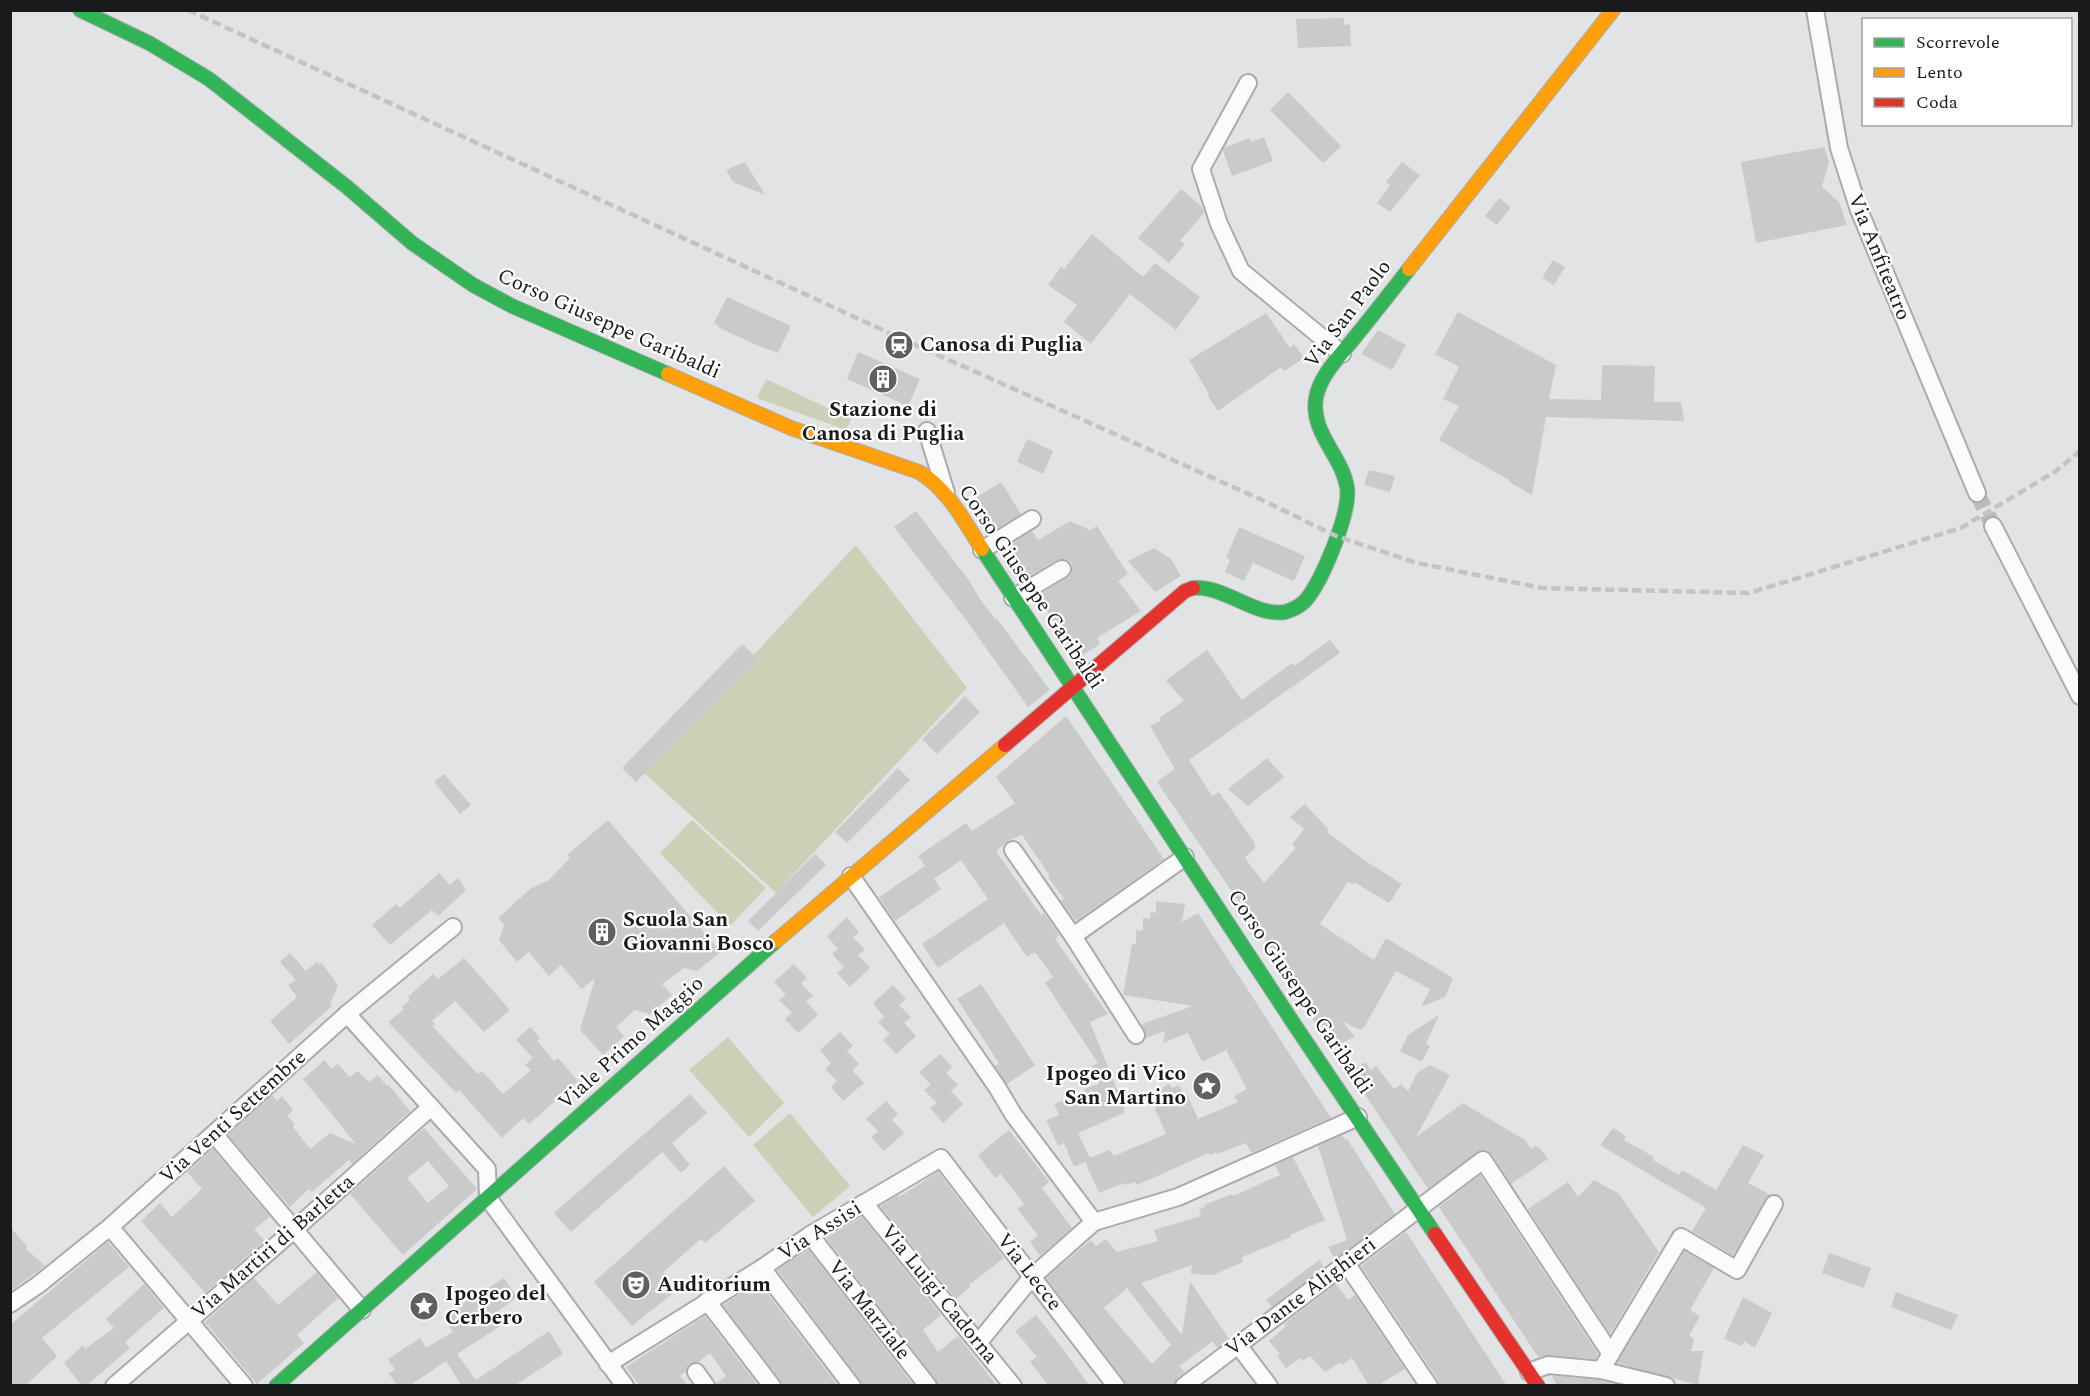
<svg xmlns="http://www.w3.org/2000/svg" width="2090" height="1396" font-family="Spectral,serif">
  <rect width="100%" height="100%" fill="#e2e3e5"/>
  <g fill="#cad1b7">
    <path d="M766,379l85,40 -5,11 -89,-32z"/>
    <path d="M856,545l111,143 -191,205 -132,-120z"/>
    <path d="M692,820l74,68 -36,38 -70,-73z"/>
    <path d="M728,1037l56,66 -35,34 -60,-67z"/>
    <path d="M790,1113l60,73 -37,31 -60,-72z"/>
  </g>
  <g fill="#cacaca" fill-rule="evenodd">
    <path d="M1344,18v7l6,-1 1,22 -53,2 -2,-29z"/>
    <path d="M1288,92l53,54 -18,17 -53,-53z"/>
    <path d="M1264,137l9,24 -41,15 -9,-25 1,-3 26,-10 1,4z"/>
    <path d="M1824,147l5,15 -7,25 17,15 8,23 -91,18 -15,-81z"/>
    <path d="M745,162l20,33 -32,-13 -7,-12z"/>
    <path d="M1402,162l18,13 -30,37 -13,-9 13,-18 -4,-3z"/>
    <path d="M1181,189l21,18 2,6 -24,28 5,3 -16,19 -31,-25z"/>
    <path d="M1499,198l12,9 -14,18 -12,-9z"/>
    <path d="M1092,234l51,43 12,-14 45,34 -24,33 -46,-36 -39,50 -27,-22 13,-17 -29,-20 13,-18 3,2z"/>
    <path d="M1553,260l12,7 -11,18 -12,-7z"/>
    <path d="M727,297l64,29 -13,27 -24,-9 -36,-17 1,-1 -5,-3z"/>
    <path d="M1458,312l98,53 -7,34 52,1 1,-35 53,1 -1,36h27l3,19 -138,-4 -14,78 -23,-13v-2l-70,-40 20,-34 -16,-7 16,-32 -24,-13z"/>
    <path d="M1266,313l24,35 4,-4 10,14 -20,13 -3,-4 -63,44 -11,-16 2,-1 -20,-34z"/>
    <path d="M1378,330l28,15 -14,25 -31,-16z"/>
    <path d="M858,352l62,27 -12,27 -61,-27z"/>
    <path d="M1027,439l26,12 -10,23 -26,-12z"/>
    <path d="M1369,470l26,6 -5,16 -26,-7z"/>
    <path d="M1001,482l20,32 -24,15 -20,-32z"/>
    <path d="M916,511l54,71 12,20 14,18 1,-1 53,71 -22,17 -65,-91 -69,-89z"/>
    <path d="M1070,521l20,9 7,-4 31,48 -10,7 23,30 -44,27 3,6 -20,13 -5,-8 -3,2 -31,-50 3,-2 -4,-5 31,-19 1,-6 -1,-6 -9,-4 -5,1 -29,17 -20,-31 24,-15 6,9z"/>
    <path d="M1239,527l66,29 -11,25 -41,-18 -9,18 -19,-9 5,-12 -4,-2z"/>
    <path d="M1154,548l17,11 10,17 -26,16 -27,-31z"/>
    <path d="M1330,640l10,13 -151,107 23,36 7,-4 36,51v5l-10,10 19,25 32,-35 -4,-3 12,-16 -14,-12 15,-13 24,26 -2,2 40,30 35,22 -13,19 -35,-21 -1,2 -5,-2 -28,42 54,36 12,-22 67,40 -8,19 -24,10 9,-18 -34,-18 -33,58h-5l-16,-8 13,16 -23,10 -41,-59 4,-4 -138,-202 18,-13 -25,-43 11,-5 -2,-3 25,-17 -18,-21 41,-30 35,50 50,-37 2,3z"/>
    <path d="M742,644l16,15 -122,123 -14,-14z"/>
    <path d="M965,696l15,16 -43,42 -15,-15z"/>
    <path d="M1066,716l98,143 -88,62 -15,-20 3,-2 -16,-22 2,-1 -28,-41 -14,6 -12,10 45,64 3,-2 15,22 -4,4 53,75 -18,8 35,87 -2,1 1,3 -46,20 12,25 19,-8 5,6 52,-22 -11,-25 2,-19 13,-6 2,4 7,-3 5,11 3,-2 11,25 40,-17 -4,-6 13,-7 -21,-39 -24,12 -14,-29 -25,10 2,-12 -19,7v-4l-4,-10 51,-18 -70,-11 9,-51h4v-14l7,1v-13l7,1 1,-7 5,1v-12l29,3 -3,18 16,-9 133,205 -78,34h-2l-5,-9 -29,11v-2l-7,3 -1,-2 -72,32 -2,-3 -9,3 -2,-2 -25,10 -14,-31 -11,5 -10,-24 -6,3 -12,-26 13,-5 -5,-11 32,-11 -2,-4 15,-5 -7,-18 6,-3 -53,-80 8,-6 -18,-25 -8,5 -23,-34 -66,45 -16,-24 66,-45 -27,-39 -27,19 7,10 -46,32 -16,-24 46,-31 -7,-10 48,-33 6,8 43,-28 -19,-26z"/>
    <path d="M1267,758l17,19 -36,29 -20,-17z"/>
    <path d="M898,768l12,12 -63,63 -12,-11z"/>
    <path d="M444,774l27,31 -11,9 -26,-32z"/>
    <path d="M608,820l113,132 -24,19 -13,-3 -22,16 10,11 -22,19 -15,-4 -19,17 8,9 -21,19 -23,-25 15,-52 -13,11 -21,-24 -12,11 -20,-24 -12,10 -18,-22 5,-15 -6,-7 32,-29 19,-9 21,-22 -3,-3z"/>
    <path d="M815,854l11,11 -68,66 -10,-10z"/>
    <path d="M439,873l11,12 8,-7 8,12 -28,26 -6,-6 -42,35 -18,-20 24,-21 4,4z"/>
    <path d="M847,917l12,15 -6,5 12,13 -7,5 12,13 -20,19 -13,-14 7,-6 -12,-13 6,-5 -11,-13z"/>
    <path d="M290,953l16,18 12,-10 1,4 3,-2 16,23 -8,18 2,2 -43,38 -19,-23 27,-24 -9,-12 8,-5 -16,-18z"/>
    <path d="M464,958l46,52 -26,22 -29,-31 -23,20 3,3 -3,2 46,48 4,-3 21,23 28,-24 -6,-5 8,-7 -17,-18 14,-13 10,11 -3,3 17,20 4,-3 20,23 -49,43 -6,-6 -21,20 -43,-48 -3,3 -68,-71 16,-13 -2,-2 8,-7 -2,-3 25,-23 5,5z"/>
    <path d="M794,964l13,14 -6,5 12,13 -7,5 12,14 -20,18 -13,-14 7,-6 -13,-13 7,-5 -12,-13z"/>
    <path d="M981,984l54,81 -28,19 -12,-18 4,-3 -42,-64z"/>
    <path d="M893,985l13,14 -7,6 12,12 -7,6 12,13 -20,18 -13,-14 7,-6 -12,-12 6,-5 -11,-14z"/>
    <path d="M1439,1015l-13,29 4,2 -8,16 -22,-11 8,-16z"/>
    <path d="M840,1032l13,14 -6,5 12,13 -7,6 12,13 -21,18 -12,-14 6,-6 -12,-12 6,-6 -11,-13z"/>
    <path d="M940,1054l12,13 -6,6 12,12 -7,6 12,13 -20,19 -13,-15 7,-5 -13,-13 7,-5 -12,-13z"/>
    <path d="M325,1060l6,9 7,-5 12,13 8,-6 11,11 9,-7 9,11 1,-2 22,27 -58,53 -3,-4 -37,32 -3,-3 -19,18 -62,-72 44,-40 5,6 5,-5 11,14 -6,6 8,8 -2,3 17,22 20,-16 26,11 -53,-65z"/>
    <path d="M1366,1062l4,8 6,-4 18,23 7,-5 7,7 9,-18 13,-8 20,10 -34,62 47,-34 62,37 6,9 5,-3 5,3 7,10 -37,25 -20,-30 -4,-4h-6l-53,39 -78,-117z"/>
    <path d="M690,1094l17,19 -35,30 18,22 -9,8 -19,-21 -91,80 -17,-19z"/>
    <path d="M886,1101l12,13 -6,6 12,13 -20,18 -13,-14 7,-6 -12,-12z"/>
    <path d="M424,1128l53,61 -74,66 -53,-61zM428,1161l21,25 -21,17 -21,-25z"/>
    <path d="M1613,1128l13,8 -2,4 30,17 -1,3 26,15 3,-5 34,20 27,-45 21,10 -16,28 22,12 -5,4 -32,57 -41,-25 14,-23 -106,-63z"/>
    <path d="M1009,1130l40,52 -7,6 30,40 -32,28 -10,-14 8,-7 -21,-26 7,-5 -23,-30 -6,4 -17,-23z"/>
    <path d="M1342,1135l3,5 2,-1 48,75 -60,45 -7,-12 19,-7 -29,-94z"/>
    <path d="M213,1149l57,68 -16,12 11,12 -60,52 -64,-72 19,-18 12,14 30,-28 -15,-17z"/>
    <path d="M1293,1157l32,63 -35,15 1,2 -49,20 1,5 -30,13 -22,-1 1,-9 -51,18 41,52 8,-54 39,58 -12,9 -4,-7 -34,25 6,6 -8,6 -3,8h-48l-2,-6 -78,-102 45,-38 5,6 10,-7 11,13 41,-11 -4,-11 47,-14 -2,-7 6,-2 -1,-2 28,-11 1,2 47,-21 -5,-10zM1127,1288l44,57 -19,19 -48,-56z"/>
    <path d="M724,1166l31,35 -50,42 -4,-4 -38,33 15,17 -46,37 -38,-44z"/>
    <path d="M938,1172l66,86 -35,27 1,2 -14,12 -76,-93 18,-11 1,2z"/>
    <path d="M1480,1175l118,179 -3,5 -46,-4 -11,2 -99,-150z"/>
    <path d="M1594,1180l25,14 40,58 -49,82 -82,-125 40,-27 10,15z"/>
    <path d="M862,1217l79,98 -18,15 15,22 20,-16 39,50h-59l-2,-6 -110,-142z"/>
    <path d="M10,1227l17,19 -2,2 20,18 -35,25z"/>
    <path d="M1406,1232l55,84 46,70h-68l-1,-6 -77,-114z"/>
    <path d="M108,1242l21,25 -87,71 15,18 -32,30h-15v-61z"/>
    <path d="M808,1249l106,137h-52l-2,-6 -83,-110z"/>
    <path d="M1685,1251l29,17 -24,42 10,6 -11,20 5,3 -3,12h12l-5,34 -81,-22z"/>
    <path d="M1829,1253l42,15 -7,20 -42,-15z"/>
    <path d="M1319,1260l5,7 -52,40 -6,-7z"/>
    <path d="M317,1272l21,26 -41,37 7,8 -47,41 -52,-62 49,-44 24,27z"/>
    <path d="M504,1278l13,19 -19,14 7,12 -48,31 19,26 73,-49 14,23 -49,32h-52l-16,-25 -37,25h-11l-10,-13 7,-3 -7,-11 32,-21 6,10 27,-16 -10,-16z"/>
    <path d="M759,1282l79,104h-56l-2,-6 -57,-75z"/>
    <path d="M144,1284l20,24 -39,34 5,6 -44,38h-4l-18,-23 19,-18 2,4 29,-21 -8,-9z"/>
    <path d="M1336,1284l12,16 7,-5 50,74 -28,17h-8l-17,-28 -10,7 -2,-3 -15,10 -15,-16 -8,5 -2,-3 -14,10 -9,-12 3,-2 -11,-13 17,-15 -2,-2z"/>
    <path d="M1896,1292l62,23 -7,15 -60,-23z"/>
    <path d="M1743,1297l29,16 -17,35 -11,-7 -2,5 -18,-7z"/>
    <path d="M1036,1315l22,28 32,43h-41l-19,-24 7,-5 -22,-26z"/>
    <path d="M705,1316l53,70h-42v-3l10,-7 -16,-23 -12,9 -9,2 -3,7 -6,5 8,10h-48l-14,-19z"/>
    <path d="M1552,1376l47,4 21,6h-63z"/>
  </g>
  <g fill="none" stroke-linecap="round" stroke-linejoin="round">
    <path stroke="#babbbd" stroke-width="16" stroke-dasharray="16 8" stroke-linecap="butt" d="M1977,493l16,33"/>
    <g stroke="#ababad" stroke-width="20">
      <g id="street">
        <path d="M1815,10l24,138 20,62 118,283"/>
        <path d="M1248,83l-47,86 18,55 22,47 101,83"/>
        <path d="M927,431l19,62"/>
        <path d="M1993,526l87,170"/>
        <path d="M982,550l50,-31"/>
        <path d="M1013,598l49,-29"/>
        <path d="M1013,850l60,86 63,99"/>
        <path d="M851,876l146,211 16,27 81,108"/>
        <path d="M1073,936l112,-79"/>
        <path d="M347,1014l140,155 1,29 137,188"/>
        <path d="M214,1134l148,176"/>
        <path d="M864,1203l149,183"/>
        <path d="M110,1227l134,159"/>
        <path d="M810,1235l118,151"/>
        <path d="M1346,1263l83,123"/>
        <path d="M762,1268l90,118"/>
        <path d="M707,1301l65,85"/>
        <path d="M10,1304l28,-19 72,-58 237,-213 106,-87"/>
        <path d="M979,1342l53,-65 62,-55 84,-25 180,-80"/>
        <path d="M1238,1345l31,41"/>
        <path d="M608,1364l154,-96 48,-33 131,-77 175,228"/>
        <path d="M1601,1370l80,-133 56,33 37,-66"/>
        <path d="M696,1372l10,14"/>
        <path d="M1529,1372l19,-7 53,5 65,16"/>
        <path d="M114,1386l181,-157 136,-122"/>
        <path d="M1184,1386l299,-226 128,194"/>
      </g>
    </g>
    <g stroke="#ababad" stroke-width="16">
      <g id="fast">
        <path d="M80,10l69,33 60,36 138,108 65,56 61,42 39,21 156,68"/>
        <path d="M982,549l312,475 141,210"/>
        <path d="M1193,588c31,-3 62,29 92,24 7,-2 15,-6 20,-11 17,-19 46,-89 42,-114 -5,-31 -37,-55 -31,-89 4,-23 25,-43 39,-61 18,-22 36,-45 54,-68"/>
        <path d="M276,1386l500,-445"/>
      </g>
    </g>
    <g stroke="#ababad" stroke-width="16">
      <g id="slow">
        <path d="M1409,269l204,-259"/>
        <path d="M668,374l123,54 128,44c29,17 45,49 63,77"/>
        <path d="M776,941l229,-196"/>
      </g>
    </g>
    <g stroke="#ababad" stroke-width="16">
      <g id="jam">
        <path d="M1005,745l180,-154 8,-3"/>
        <path d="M1435,1234l103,152"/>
      </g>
    </g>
    <use href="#street" stroke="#fbfbfb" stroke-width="16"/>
    <use href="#fast" stroke="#30b455" stroke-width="14"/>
    <use href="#slow" stroke="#ff9f0a" stroke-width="14"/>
    <use href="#jam" stroke="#e5322d" stroke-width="14"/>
    <path stroke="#c2c3c3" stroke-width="4.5" stroke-dasharray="9 4.5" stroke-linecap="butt" d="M188,10l723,333 349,156 76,37 81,27 125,25 207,5 212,-65 95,-57 24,-20"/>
  </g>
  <defs>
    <g id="station-disc" transform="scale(1.5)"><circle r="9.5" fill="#5f6062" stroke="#fff"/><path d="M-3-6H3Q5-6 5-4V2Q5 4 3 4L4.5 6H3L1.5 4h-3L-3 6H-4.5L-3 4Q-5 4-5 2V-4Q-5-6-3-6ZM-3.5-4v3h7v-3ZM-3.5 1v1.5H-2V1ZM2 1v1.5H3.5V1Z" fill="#fff"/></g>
    <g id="building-disc" transform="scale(1.5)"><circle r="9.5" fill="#5f6062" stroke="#fff"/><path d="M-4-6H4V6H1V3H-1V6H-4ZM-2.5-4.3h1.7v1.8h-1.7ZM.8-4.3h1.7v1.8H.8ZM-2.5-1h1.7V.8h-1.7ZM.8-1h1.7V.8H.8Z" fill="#fff"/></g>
    <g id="sight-disc" transform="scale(1.5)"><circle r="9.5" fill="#5f6062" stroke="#fff"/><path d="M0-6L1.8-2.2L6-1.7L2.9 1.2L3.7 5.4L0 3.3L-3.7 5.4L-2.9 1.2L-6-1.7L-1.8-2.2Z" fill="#fff"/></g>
    <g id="theatre-disc" transform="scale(1.5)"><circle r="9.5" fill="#5f6062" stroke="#fff"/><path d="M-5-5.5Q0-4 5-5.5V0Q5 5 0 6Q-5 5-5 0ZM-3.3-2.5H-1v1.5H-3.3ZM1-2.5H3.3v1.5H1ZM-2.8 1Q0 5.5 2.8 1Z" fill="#fff"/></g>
  </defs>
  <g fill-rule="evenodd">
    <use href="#station-disc" x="899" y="345"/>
    <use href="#building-disc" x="883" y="379"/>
    <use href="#building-disc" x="602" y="932"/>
    <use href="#sight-disc" x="1207" y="1086"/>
    <use href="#theatre-disc" x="636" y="1285"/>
    <use href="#sight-disc" x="424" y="1306"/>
  </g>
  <g text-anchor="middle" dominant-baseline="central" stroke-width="4.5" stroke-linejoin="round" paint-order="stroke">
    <g font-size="21" fill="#191a1b" stroke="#fff">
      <text transform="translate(1879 257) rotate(68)">Via Anfiteatro</text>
      <text transform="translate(1348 314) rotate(-53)">Via San Paolo</text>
      <text transform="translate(609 324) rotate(24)">Corso Giuseppe Garibaldi</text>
      <text transform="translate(1031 587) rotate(56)">Corso Giuseppe Garibaldi</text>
      <text transform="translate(1300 992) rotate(56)">Corso Giuseppe Garibaldi</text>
      <text transform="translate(631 1043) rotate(-42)">Viale Primo Maggio</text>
      <text transform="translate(233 1117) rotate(-42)">Via Venti Settembre</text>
      <text transform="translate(820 1231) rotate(-32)">Via Assisi</text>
      <text transform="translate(273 1247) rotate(-41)">Via Martiri di Barletta</text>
      <text transform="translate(1029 1272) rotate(52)">Via Lecce</text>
      <text transform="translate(939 1294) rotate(51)">Via Luigi Cadorna</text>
      <text transform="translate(1301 1297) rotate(-37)">Via Dante Alighieri</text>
      <text transform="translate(869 1310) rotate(52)">Via Marziale</text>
    </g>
    <g font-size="21" font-weight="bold" fill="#191a1b" stroke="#fff" text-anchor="start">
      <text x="920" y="345">Canosa di Puglia</text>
      <text x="883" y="410" text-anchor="middle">Stazione di<tspan x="883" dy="24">Canosa di Puglia</tspan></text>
      <text x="623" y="920">Scuola San<tspan x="623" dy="24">Giovanni Bosco</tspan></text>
      <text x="1186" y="1074" text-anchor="end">Ipogeo di Vico<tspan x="1186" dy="24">San Martino</tspan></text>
      <text x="657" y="1285">Auditorium</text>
      <text x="445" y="1294">Ipogeo del<tspan x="445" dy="24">Cerbero</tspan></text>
    </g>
  </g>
  <rect width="2090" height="1396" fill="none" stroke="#191a1b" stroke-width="24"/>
  <rect x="1862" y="18" width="210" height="108" fill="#ffffff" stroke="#a3a3a4" stroke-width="1.5"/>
  <rect x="1874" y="38" width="30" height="9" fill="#30b455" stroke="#a3a3a4" stroke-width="1.5"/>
  <text x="1916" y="48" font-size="18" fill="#191a1b">Scorrevole</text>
  <rect x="1874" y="68" width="30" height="9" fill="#ff9f0a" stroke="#a3a3a4" stroke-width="1.5"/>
  <text x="1916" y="78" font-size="18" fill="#191a1b">Lento</text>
  <rect x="1874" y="98" width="30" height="9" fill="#e5322d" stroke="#a3a3a4" stroke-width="1.5"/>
  <text x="1916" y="108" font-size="18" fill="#191a1b">Coda</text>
</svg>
